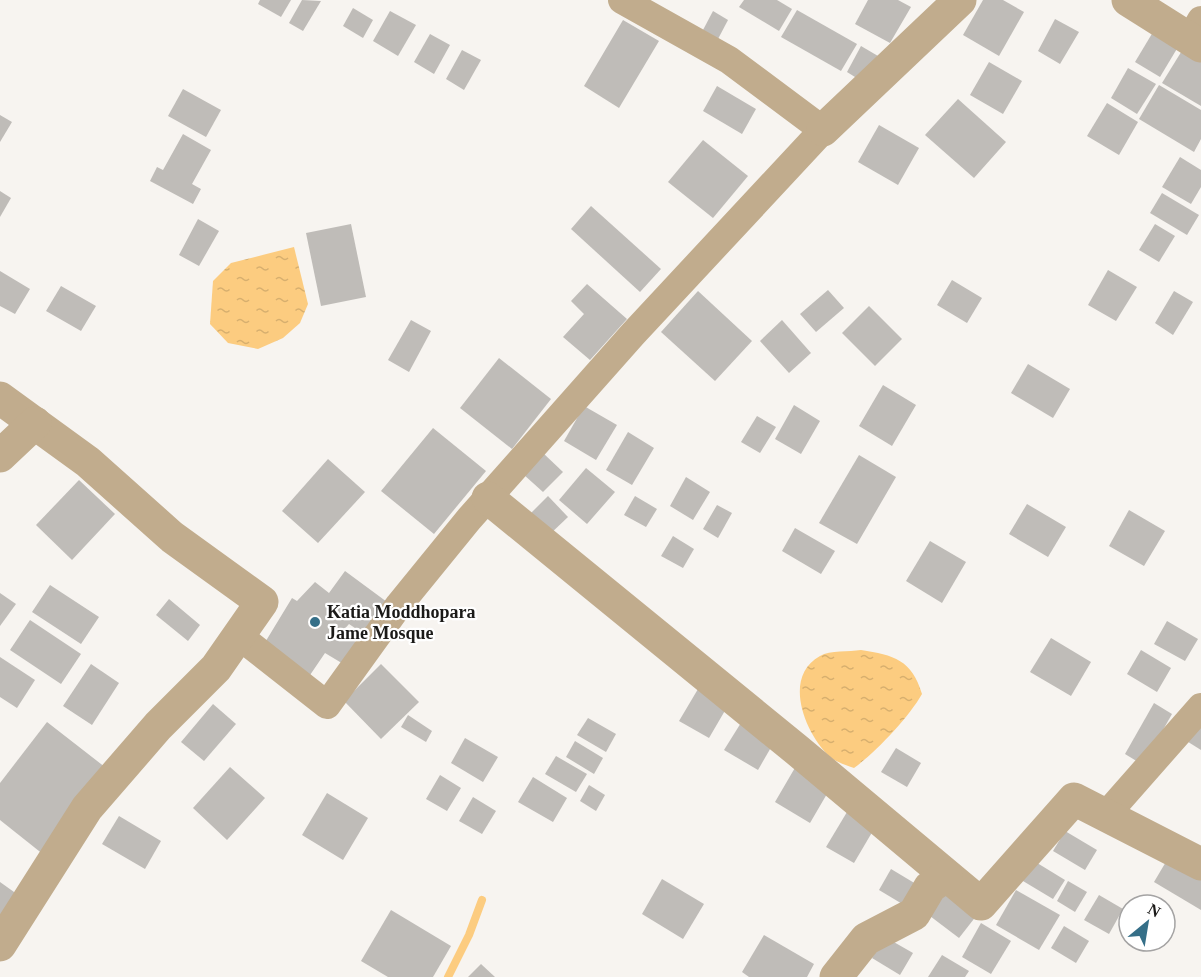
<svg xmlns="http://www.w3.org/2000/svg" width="1201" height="977" font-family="Georgia,serif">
  <defs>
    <pattern id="water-ripples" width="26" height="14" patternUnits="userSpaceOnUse" patternTransform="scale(1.5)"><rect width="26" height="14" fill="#fccc80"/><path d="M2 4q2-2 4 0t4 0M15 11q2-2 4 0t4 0" fill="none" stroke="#d7af6e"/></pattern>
  </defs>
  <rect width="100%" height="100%" fill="#f7f4f0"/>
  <g fill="url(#water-ripples)">
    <path d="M294,247l14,57 -8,19 -17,15 -25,11 -30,-6 -18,-19 3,-43 18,-18z"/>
    <path d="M861,650c33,5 51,10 61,44 -13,23 -46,58 -68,74 -8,-3 -19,-6 -25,-12 -24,-23 -47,-79 -9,-100 10,-6 29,-4 41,-6z"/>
  </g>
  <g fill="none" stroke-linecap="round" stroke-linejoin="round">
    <path stroke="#fccc80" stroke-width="8" d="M448,977l21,-42 13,-35"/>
  </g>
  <g fill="#bfbcb8">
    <path d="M260,0h31l-10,17 -23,-13z"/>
    <path d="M302,0l19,1 -18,30 -14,-8z"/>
    <path d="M744,0h33l15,9 -13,22 -40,-24z"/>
    <path d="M868,0h30l13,7 -21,36 -35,-19z"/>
    <path d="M983,0h20l21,12 -25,44 -36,-21z"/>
    <path d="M353,8l20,12 -10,18 -20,-12z"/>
    <path d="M797,10l60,34 -16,27 -60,-34z"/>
    <path d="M390,11l26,14 -18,31 -25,-15z"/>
    <path d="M713,11l15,9 -10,19 -15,-9z"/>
    <path d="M1055,19l24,13 -19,32 -22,-13z"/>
    <path d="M623,20l36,21 -40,67 -35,-22z"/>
    <path d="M1153,32l25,15 -18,30 -25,-15z"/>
    <path d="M430,34l20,11 -16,29 -20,-12z"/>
    <path d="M861,46l17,10 -15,26 -16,-10z"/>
    <path d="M1183,49l18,11v46l-39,-23z"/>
    <path d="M462,50l19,10 -17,30 -18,-11z"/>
    <path d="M989,62l33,19 -19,33 -33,-19z"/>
    <path d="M1128,68l28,16 -19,30 -26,-16z"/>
    <path d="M1159,85l42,25v29l-7,13 -55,-33z"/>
    <path d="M717,86l39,23 -14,25 -39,-23z"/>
    <path d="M183,89l38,21 -15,27 -38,-21z"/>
    <path d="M958,99l48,43 -32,36 -49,-43z"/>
    <path d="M1107,103l31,19 -19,33 -32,-19z"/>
    <path d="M0,115l12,7 -12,20z"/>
    <path d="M879,125l40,23 -21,37 -40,-23z"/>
    <path d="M183,134l28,16 -19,34 9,5 -8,15 -43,-23 7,-14 6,3z"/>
    <path d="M703,140l45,36 -35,42 -45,-36z"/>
    <path d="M1180,157l21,13v17l-10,17 -29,-17z"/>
    <path d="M0,191l11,7 -11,19z"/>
    <path d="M1162,193l37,22 -12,20 -37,-22z"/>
    <path d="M591,206l70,63 -21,23 -69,-63z"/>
    <path d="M198,219l21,12 -20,35 -20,-11z"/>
    <path d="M351,224l15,73 -45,9 -15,-73z"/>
    <path d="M1155,224l20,12 -16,26 -20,-12z"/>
    <path d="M1108,270l29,17 -21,34 -28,-16z"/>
    <path d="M0,271l30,18 -15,25 -15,-8z"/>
    <path d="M952,280l30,18 -15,25 -30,-18z"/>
    <path d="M587,284l40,35 -37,41 -27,-23 21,-23 -13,-13z"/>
    <path d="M61,286l35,20 -15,25 -35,-20z"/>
    <path d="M828,290l16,18 -28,24 -16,-18z"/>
    <path d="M698,291l54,50 -37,40 -54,-49z"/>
    <path d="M1174,291l19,11 -20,33 -18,-12z"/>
    <path d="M869,306l33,33 -27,27 -33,-33z"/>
    <path d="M411,320l20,11 -22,41 -21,-12z"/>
    <path d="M782,320l29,33 -22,20 -29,-32z"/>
    <path d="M499,358l52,41 -39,50 -52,-41z"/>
    <path d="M1028,364l42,25 -17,29 -42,-25z"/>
    <path d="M883,385l33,20 -24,41 -33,-20z"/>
    <path d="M794,405l26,16 -19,33 -26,-15z"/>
    <path d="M584,406l33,19 -21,35 -32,-19z"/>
    <path d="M757,416l19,11 -16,26 -19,-11z"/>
    <path d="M433,428l53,43 -52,63 -53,-43z"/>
    <path d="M628,432l26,16 -22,37 -26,-15z"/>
    <path d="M543,453l20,19 -20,20 -20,-18z"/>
    <path d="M859,455l37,22 -39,67 -38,-21z"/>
    <path d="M328,459l37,33 -47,51 -36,-32z"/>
    <path d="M586,468l29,24 -28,32 -28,-24z"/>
    <path d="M686,477l24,15 -17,28 -23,-14z"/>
    <path d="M79,480l36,34 -43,46 -36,-35z"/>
    <path d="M548,496l20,21 -20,19 -19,-21z"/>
    <path d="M635,496l22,13 -11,18 -22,-12z"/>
    <path d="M1027,504l39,23 -18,30 -39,-23z"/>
    <path d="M717,505l15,8 -14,25 -15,-9z"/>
    <path d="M1129,510l36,21 -21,35 -35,-20z"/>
    <path d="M795,528l40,23 -14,23 -39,-23z"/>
    <path d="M673,536l21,13 -11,19 -22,-12z"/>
    <path d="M930,541l36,21 -24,41 -36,-22z"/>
    <path d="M345,571l42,31 -23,32 -15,-10 -8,9 17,10 -13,22 -20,-12 -17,25 -47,-29 31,-51 5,3 18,-19 14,11z"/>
    <path d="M50,585l49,32 -18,27 -49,-32z"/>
    <path d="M0,593l16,11 -16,22z"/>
    <path d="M169,599l31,26 -12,16 -32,-26z"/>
    <path d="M30,620l51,34 -20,30 -51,-34z"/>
    <path d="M1167,621l31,18 -13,22 -31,-17z"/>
    <path d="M1051,638l40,24 -20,34 -41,-24z"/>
    <path d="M1141,650l30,18 -14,24 -30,-18z"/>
    <path d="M0,657l35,23 -18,28 -17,-11z"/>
    <path d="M91,664l28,19 -27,42 -29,-19z"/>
    <path d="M381,664l38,38 -38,37 -37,-38z"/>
    <path d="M701,684l29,18 -21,36 -30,-17z"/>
    <path d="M1154,703l18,11 -29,51 -18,-11z"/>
    <path d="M213,704l23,20 -32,37 -23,-19z"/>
    <path d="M1201,713v37l-16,-10z"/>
    <path d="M408,715l24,16 -6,11 -25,-15z"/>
    <path d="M588,718l28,16 -10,18 -29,-17z"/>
    <path d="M744,718l33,19 -19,33 -34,-20z"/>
    <path d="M47,722l63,49 -66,84 -44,-35v-37z"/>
    <path d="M465,738l33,19 -15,25 -32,-19z"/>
    <path d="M575,741l28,17 -9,16 -28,-17z"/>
    <path d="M896,748l25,15 -14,24 -26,-15z"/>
    <path d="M556,756l31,18 -11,18 -31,-18z"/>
    <path d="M796,766l35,21 -21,36 -35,-21z"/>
    <path d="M230,767l35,31 -38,42 -34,-32z"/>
    <path d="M440,775l21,13 -14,23 -21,-12z"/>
    <path d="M533,777l34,21 -14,24 -35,-20z"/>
    <path d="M589,785l16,10 -9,16 -16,-10z"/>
    <path d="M327,793l41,25 -25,42 -41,-25z"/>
    <path d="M473,797l23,14 -14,23 -23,-13z"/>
    <path d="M847,812l27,17 -20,34 -28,-16z"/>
    <path d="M119,816l42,25 -16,28 -43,-25z"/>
    <path d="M1065,831l32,19 -12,20 -32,-19z"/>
    <path d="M1170,855l31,18v37l-47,-28z"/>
    <path d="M1029,858l36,22 -12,19 -35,-21z"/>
    <path d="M891,869l25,15 -12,21 -25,-15z"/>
    <path d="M662,879l42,25 -21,35 -41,-25z"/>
    <path d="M1068,881l19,11 -12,20 -18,-11z"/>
    <path d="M0,882l21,15 -21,29z"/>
    <path d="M945,889l32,26 -18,23 -33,-25z"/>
    <path d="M1016,890l44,25 -21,35 -43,-25z"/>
    <path d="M1099,895l24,14 -14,25 -25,-14z"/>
    <path d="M391,910l60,36 -18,31h-45l-27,-16z"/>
    <path d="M981,923l30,18 -20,33 -29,-17z"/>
    <path d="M1064,926l25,15 -13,22 -25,-15z"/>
    <path d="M764,935l50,29 -7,13h-58l-7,-5z"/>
    <path d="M885,937l28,16 -13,22 -28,-17z"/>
    <path d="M942,955l27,16 -4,6h-37z"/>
    <path d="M481,964l14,13h-27z"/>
  </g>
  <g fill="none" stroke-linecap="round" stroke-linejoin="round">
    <g stroke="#c1ac8d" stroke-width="28">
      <path d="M1190,39l11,-19"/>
      <path d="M239,636l88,69 72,-100 70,-86 164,-185 190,-204 -94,-70 -107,-60"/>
      <path d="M1106,815l95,-108"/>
    </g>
    <g stroke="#c1ac8d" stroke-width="33">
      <path d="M1128,0l73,46"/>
      <path d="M823,130l137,-130"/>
      <path d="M0,398l88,64 84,75 90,65 -46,66 -58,58 -71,82 -87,137"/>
      <path d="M0,456l35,-33"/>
      <path d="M488,498l309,252 184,154 93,-105 127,65"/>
      <path d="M836,977l30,-38 48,-25 16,-27 16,-11"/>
    </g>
  </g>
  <circle fill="#356f88" stroke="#fff" stroke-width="2" cx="315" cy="622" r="6"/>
  <g text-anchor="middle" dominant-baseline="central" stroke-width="4.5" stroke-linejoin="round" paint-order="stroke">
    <g font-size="18" font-weight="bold" fill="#1b1a18" stroke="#fff" text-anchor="start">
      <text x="327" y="612">Katia Moddhopara<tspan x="327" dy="21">Jame Mosque</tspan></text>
    </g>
  </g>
  <g transform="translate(1147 923) rotate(30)"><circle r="28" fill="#ffffff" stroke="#a4a3a3" stroke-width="1.5"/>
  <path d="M0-4.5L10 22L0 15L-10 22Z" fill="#356f88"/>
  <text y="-9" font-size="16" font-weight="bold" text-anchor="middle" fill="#1b1a18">N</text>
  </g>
</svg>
